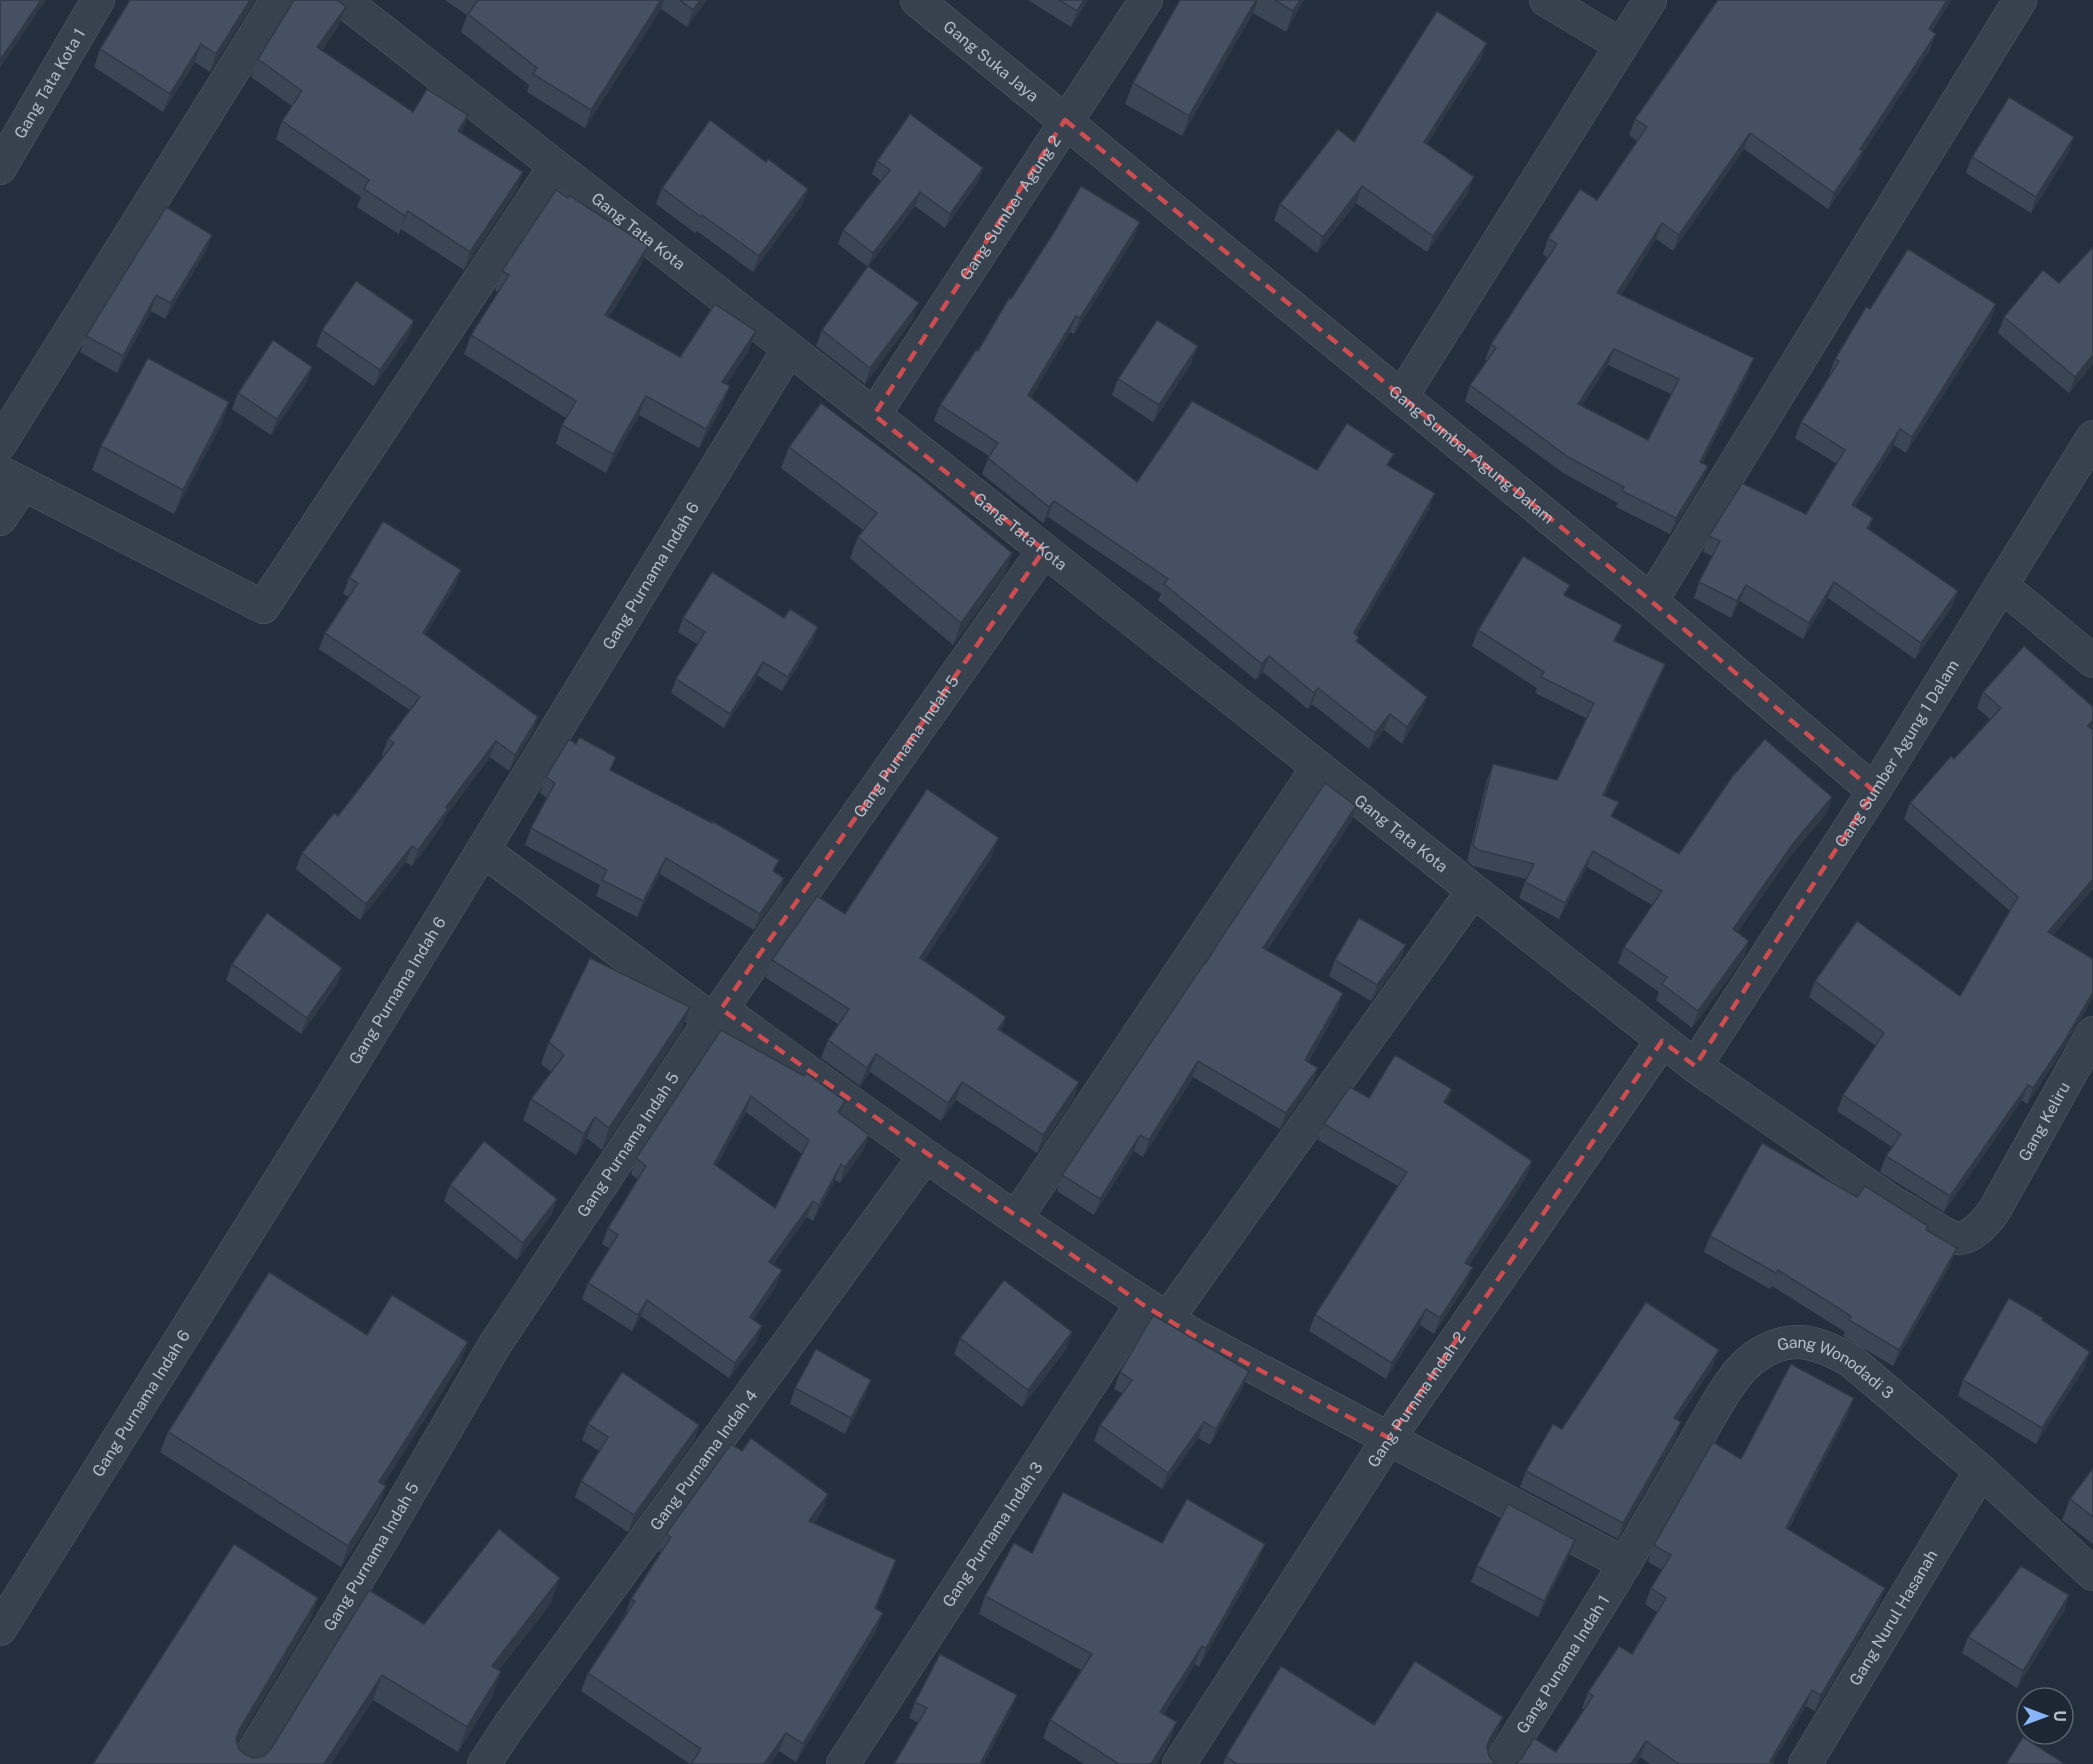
<svg xmlns="http://www.w3.org/2000/svg" width="2093" height="1764" font-family="'Public Sans',sans-serif">
  <rect width="100%" height="100%" fill="#242f3e"/>
  <g fill="none" stroke-linecap="round" stroke-linejoin="round">
    <g stroke="#565f6c" stroke-width="34">
      <g id="street">
        <path id="s1" d="M343,0l531,415 821,651 198,137c13,7 25,15 37,22 7,4 14,10 22,12 17,6 33,-14 42,-26l99,-178"/>
        <path id="s2" d="M917,0l734,601 223,190"/>
        <path d="M1546,0l75,45"/>
        <path id="s3" d="M0,168l98,-168"/>
        <path d="M1402,396l248,-396"/>
        <path id="s4" d="M874,415l272,-415"/>
        <path d="M0,444l277,-444"/>
        <path d="M0,472l263,135 292,-441"/>
        <path d="M0,519l23,-35"/>
        <path d="M2001,585l92,76"/>
        <path d="M1651,601l369,-601"/>
        <path d="M483,850l228,169"/>
        <path d="M721,1009c155,112 310,224 472,326l432,229"/>
        <path id="s5" d="M1695,1066l179,-275 219,-354"/>
        <path d="M1016,1218l302,-451"/>
        <path d="M1167,1319l306,-428"/>
        <path id="s6" d="M0,1629l346,-555 443,-725"/>
        <path id="s7" d="M246,1764l139,-230 109,-188 217,-327 10,-10 323,-459"/>
        <path id="s8" d="M484,1764l25,-38 416,-570"/>
        <path id="s9" d="M843,1764l299,-460"/>
        <path id="s10" d="M1179,1764l210,-326 273,-397"/>
        <path id="s11" d="M1500,1764c42,-67 85,-134 125,-201 24,-40 46,-79 69,-119 17,-28 38,-75 67,-91 34,-20 57,-10 89,7l131,111 112,103"/>
        <path id="s12" d="M1805,1764l176,-293"/>
      </g>
    </g>
    <use href="#street" stroke="#38414e" stroke-width="33"/>
  </g>
  <g fill="#3b4654" fill-rule="evenodd">
    <path d="M130,0h125l-45,72 -15,-10 -32,50 -69,-45 6,-18z"/>
    <path d="M445,0h262l-20,27 -26,-18 -76,119 -58,-36 2,-7 -68,-53 6,-17z"/>
    <path d="M1028,0h60l-17,27z"/>
    <path d="M1180,0h124l-18,32 -33,-19 -71,123 -57,-32 8,-21z"/>
    <path d="M1718,0h233l-19,31 -2,19 -67,102 -6,15 -29,42 -84,-60 -71,102 -17,-12 -35,56 127,79 -46,89 6,3 -6,16 -32,52 -54,-27 2,-4 -55,-30 -98,-72 5,-16 17,-24 -2,-1 6,-16 57,-86 -5,-4 5,-16 49,-38 40,-59 -8,-6 6,-16zM1608,365l63,29 -23,46 -66,-35z"/>
    <path d="M339,25l-17,25 91,62 49,21 55,56 -53,81 -63,-41 -2,5 -42,-27 4,-10 -85,-58 6,-18 10,-15 -41,-29 7,-18z"/>
    <path d="M1481,59l-54,85 41,49 -41,59 -71,-49 -39,50 -43,-33 6,-16 74,-62z"/>
    <path d="M2068,154l-37,59 -65,-40 6,-16z"/>
    <path d="M877,161l101,21 -33,46 -30,-22 -47,60 45,53 -48,65 -49,-38 6,-16 46,-63 -30,-23 5,-14 38,-49 -9,-7z"/>
    <path d="M766,162l42,27 -6,16 -49,67 -56,-41 -2,2 -39,-29 6,-16z"/>
    <path d="M212,235l-6,16 -41,68 -14,-8 -34,62 -37,-21 6,-16z"/>
    <path d="M1134,238l-60,96 -4,-2 -39,65 106,85 180,-12 72,-4 40,43 -73,126 3,3 -2,4 70,55 -6,16 -19,31 -18,-14 -15,19 -57,-45 -4,5 -45,-37 -7,8 -98,-80 3,-6 -113,-77 -5,6 -61,-49 7,-18 -55,-35 6,-16 38,-54 33,-52z"/>
    <path d="M648,246l-7,19 -32,52 71,40 69,-7 -23,34 -3,21 -24,43 -60,-33 -33,58 -50,-29 6,-19 4,-7 -102,-64 7,-19 27,-43 -3,-2 7,-19z"/>
    <path d="M2059,283l34,81 -24,29 -71,-60 6,-16z"/>
    <path d="M1870,309l121,11 -85,133 -12,-8 -39,62 18,11 -4,11 89,62 -6,16 -37,52 -87,-61 -25,41 -63,-38 -9,17 -37,-20 5,-16 13,-26 -9,-4 6,-16 97,-22 31,-50 -42,-26 6,-16 29,-47h-1l6,-16z"/>
    <path d="M414,321l-6,16 -34,49 -58,-40 6,-16z"/>
    <path d="M1192,362l-39,60 -41,-27 6,-16z"/>
    <path d="M312,367l-6,16 -35,52 -39,-26 6,-16z"/>
    <path d="M229,402l-8,23 -47,89 -82,-44 9,-24z"/>
    <path d="M789,447l223,106 -8,22 -51,70 -103,-87 8,-21 5,-7 -82,-62z"/>
    <path d="M461,570l-6,16 -30,49 113,82 -6,16 -23,38 -19,-14 -45,60 -3,8 -30,41 -6,-4 -46,58 -64,-51 6,-16 36,-37 46,-60 -2,-1 6,-16 22,-29 -91,-61 6,-16 24,-36 -6,-3 6,-16z"/>
    <path d="M1566,596l50,45 49,23 -6,16 -54,115 8,22 66,37 153,-57 -6,17 -37,44 -52,74 7,25 -52,71 -36,-28 3,-8 -41,-29 6,-16 28,-42 -65,-38 -28,52 -40,-21 7,-19 -53,-13 -6,-5 20,-81 6,-16 64,16 29,-62 -51,-25 2,-5 -65,-42 6,-16z"/>
    <path d="M683,618l130,23 -31,50 -24,-15 -34,52 -53,-35 5,-14 21,-35 -19,-12z"/>
    <path d="M1983,692l110,15v182l-40,46 3,126 -29,43 -5,-4 -78,112 -64,-40 6,-16 6,-9 -55,-36 6,-16 33,-49 -67,-49 6,-16 145,15 50,-85 -106,-92 6,-16 44,-44 36,-40 -13,-11z"/>
    <path d="M612,771l172,107 -5,17 -25,35 -94,-56 -23,43 -41,-21 4,-11 -75,-40 6,-17 16,-30 -7,-5 6,-16z"/>
    <path d="M1356,806l-5,16 -84,128 70,60 -29,52 10,6 -6,16 -32,45 -87,-52 -50,80 -9,-6 -40,64 -37,-24 5,-16 144,-212z"/>
    <path d="M992,856l-68,104 82,57 -5,14 78,51 -7,19 -35,52 -81,-53 -15,21 -71,-49 -10,14 -39,-28 7,-18 10,-16 -72,-46 6,-18 73,-46z"/>
    <path d="M1335,960l65,1 -29,40 -42,-25z"/>
    <path d="M232,964l110,4 -5,16 -36,50 -75,-54z"/>
    <path d="M690,1007l-8,22 -80,121 -15,-12 -11,17 -53,-35 8,-21 20,-27 -10,-8 8,-22z"/>
    <path d="M721,1030l124,71 -5,13 29,21 -6,16 -23,32 -5,-3 -22,41 -6,-4 -34,47 3,22 -23,34 3,22 -27,36 -88,-62 -9,15 -50,-32 6,-16 22,-34 -8,-5 6,-16 30,-48 -7,-6 5,-16zM746,1112l56,42 -27,54 -59,-43z"/>
    <path d="M1369,1098l77,6 86,57 -6,16 -57,88 -2,18 -33,51 -14,-9 -34,54 -77,-48 6,-16 83,-129 -80,-46 6,-16z"/>
    <path d="M450,1185l107,14 -6,16 -34,45 -73,-59z"/>
    <path d="M1857,1197l71,29 -1,5 24,33 -58,102 -50,-30 2,-4 -73,-46 -2,3 -66,-37 6,-16z"/>
    <path d="M2042,1320l42,48 -48,76 -78,-48 5,-16z"/>
    <path d="M367,1335l101,7 -8,21 -77,122 -4,22 -38,60 -181,-115 8,-20z"/>
    <path d="M960,1338l107,10 -45,59 -68,-53z"/>
    <path d="M1713,1366l-36,54 -1,18 -58,101 -98,-52 6,-16 36,-42z"/>
    <path d="M1120,1372l123,15 -33,58 -12,-7 -36,51 -68,-48 6,-16 22,-32 -8,-4z"/>
    <path d="M795,1388l70,8 -20,38 -55,-30z"/>
    <path d="M1848,1414l-60,116 91,74 -64,107 -9,-5 -34,57 2,1h-124l-10,-7 -4,7h-121l41,-12 28,-42 -2,-2 6,-16 44,-38 25,-42 -12,-8 6,-16 11,-18 -14,-8 6,-17 87,-86z"/>
    <path d="M588,1424l111,1 -5,16 -66,91 -53,-35 6,-16 18,-30 -17,-11z"/>
    <path d="M742,1451l86,43 -6,18 -8,12 75,54 -13,31v22l-80,131 -17,-11 -9,13h-80l-109,-73 7,-18 36,-56 7,-18 30,-46 -2,-1 7,-18z"/>
    <path d="M2093,1468v76l-31,-24 8,-21z"/>
    <path d="M1575,1540l-6,16 -31,61 -67,-35 6,-16z"/>
    <path d="M1162,1543l96,19 -59,105 -4,-3 -31,50 6,27 -14,23h-72l-41,-26 7,-18 31,-50 -102,-56 6,-18 47,-43z"/>
    <path d="M2069,1595l-5,16 -47,77 -55,-35 6,-16z"/>
    <path d="M318,1598l-9,25 -72,119 2,7 7,6 8,3 10,-2 160,-132 127,-21 -52,67 -7,27 -34,55 -85,-52 -42,64h-238z"/>
    <path d="M915,1702l96,9 -28,53h-89l25,-41 -10,-5z"/>
    <path d="M1503,1717l-6,17 -9,15 1,7 6,7 2,1h-274l3,-8 148,-31z"/>
  </g>
  <g fill="#303945">
    <path d="M41,0h5l-46,68v-8z"/>
    <path d="M250,0h5l-45,72 6,-18z"/>
    <path d="M661,0h3l-3,9 -76,119 6,-18z"/>
    <path d="M700,0h7l-20,27 6,-17z"/>
    <path d="M1084,0h4l-17,27 6,-16z"/>
    <path d="M1256,0h2l-5,13 -71,123 7,-20z"/>
    <path d="M1300,0h4l-18,32 7,-21z"/>
    <path d="M1947,0h4l-28,45 6,-16z"/>
    <path d="M346,7l-7,18 -28,40 6,-18z"/>
    <path d="M1936,34l-6,16 -67,102 -6,15 -29,42 6,-16 26,-44z"/>
    <path d="M1487,43l-6,16 -63,99 6,-16z"/>
    <path d="M201,44l-6,18 -32,50 7,-18z"/>
    <path d="M468,115l-6,18 -4,-2z"/>
    <path d="M1750,133l-6,16 -71,102 6,-16z"/>
    <path d="M2074,137l-6,17 -37,59 5,-16z"/>
    <path d="M983,168l-5,14 -33,46 5,-14z"/>
    <path d="M523,172l-6,17 -53,81 6,-18z"/>
    <path d="M1474,177l-6,16 -41,59 6,-16z"/>
    <path d="M1362,186l-6,17 -39,50 6,-16z"/>
    <path d="M808,189l-6,16 -49,67 6,-16z"/>
    <path d="M920,192l-5,14 -47,61 5,-14z"/>
    <path d="M408,211l-7,18 -2,5 6,-18z"/>
    <path d="M1140,222l-6,16 -60,96 6,-16z"/>
    <path d="M1662,223l-6,16 -44,70 5,-16z"/>
    <path d="M212,235l-6,16 -41,68 6,-16z"/>
    <path d="M648,246l-7,19 -43,69 7,-19z"/>
    <path d="M156,295l-5,16 -34,62 6,-17z"/>
    <path d="M919,303l-6,16 -48,65 5,-16z"/>
    <path d="M1996,304l-5,16 -85,133 6,-16z"/>
    <path d="M1076,316l-6,16 -47,79 5,-16z"/>
    <path d="M414,321l-6,16 -34,49 6,-16z"/>
    <path d="M756,331l-7,19 -34,51 7,-19z"/>
    <path d="M1198,346l-6,16 -39,60 6,-17z"/>
    <path d="M1614,349l-6,16 -36,55 6,-16z"/>
    <path d="M2093,355v9l-24,29 6,-16z"/>
    <path d="M1754,358l-6,16 -54,104 6,-16z"/>
    <path d="M312,367l-6,16 -35,52 6,-16z"/>
    <path d="M730,386l-7,19 -24,43 7,-19z"/>
    <path d="M646,396l-7,19 -33,58 7,-19z"/>
    <path d="M229,402l-8,23 -47,89 9,-24z"/>
    <path d="M1900,429l-6,16 -48,76 6,-16z"/>
    <path d="M1708,466l-6,16 -32,52 6,-16z"/>
    <path d="M1435,493l-6,16 -81,141 6,-17z"/>
    <path d="M1054,501l-6,16 -5,6 6,-16z"/>
    <path d="M1012,553l-8,22 -51,70 8,-22z"/>
    <path d="M461,570l-6,16 -38,63 6,-16z"/>
    <path d="M1834,582l-6,16 -25,41 6,-16z"/>
    <path d="M1746,585l-6,16 -9,17 6,-17z"/>
    <path d="M1958,591l-6,16 -37,52 6,-16z"/>
    <path d="M818,627l-5,14 -31,50 6,-14z"/>
    <path d="M1269,656l-6,16 -7,8 6,-16z"/>
    <path d="M763,662l-5,14 -34,52 6,-14z"/>
    <path d="M1665,664l-6,16 -61,131 5,-16z"/>
    <path d="M1318,688l-6,16 -4,5 6,-16z"/>
    <path d="M1427,697l-6,16 -19,31 5,-17z"/>
    <path d="M1390,714l-6,16 -15,19 6,-16z"/>
    <path d="M538,717l-6,16 -23,38 6,-16z"/>
    <path d="M2093,720v9l-11,13 6,-16z"/>
    <path d="M496,741l-6,16 -45,60 -3,8 -30,41 6,-16 28,-43z"/>
    <path d="M1832,797l-6,17 -37,44 -62,87 6,-16 62,-88z"/>
    <path d="M1356,806l-5,16 -94,142 6,-16z"/>
    <path d="M999,838l-7,18 -79,120 7,-18z"/>
    <path d="M412,846l-6,16 -46,58 6,-16z"/>
    <path d="M1593,851l-6,16 -28,52 6,-16z"/>
    <path d="M666,858l-6,16 -23,43 6,-16z"/>
    <path d="M784,878l-5,17 -25,35 6,-16z"/>
    <path d="M2093,879v10l-51,59 6,-16z"/>
    <path d="M1749,941l-5,16 -52,71 6,-17z"/>
    <path d="M1406,945l-6,16 -29,40 6,-16z"/>
    <path d="M342,968l-5,16 -36,50 6,-16z"/>
    <path d="M2093,992v6l-37,63 -29,43 6,-16z"/>
    <path d="M1343,993l-6,17 -38,66 6,-16z"/>
    <path d="M690,1007l-8,22 -80,121 7,-22z"/>
    <path d="M1006,1017l-7,18 -1,-6z"/>
    <path d="M876,1054l-6,18 -10,14 7,-18z"/>
    <path d="M1198,1061l-5,16 -50,80 6,-17z"/>
    <path d="M1318,1068l-6,16 -32,45 6,-16z"/>
    <path d="M962,1082l-6,18 -15,21 7,-18z"/>
    <path d="M1079,1082l-7,19 -35,52 6,-18z"/>
    <path d="M2028,1085l-6,15 -78,112 6,-16z"/>
    <path d="M1452,1089l-6,16 -2,-3z"/>
    <path d="M751,1096l-5,16 -37,68 5,-16z"/>
    <path d="M845,1101l-6,16 -1,-5z"/>
    <path d="M595,1117l-8,21 -11,17 8,-21z"/>
    <path d="M869,1135l-6,16 -23,32 5,-16z"/>
    <path d="M1140,1135l-6,16 -40,64 6,-16z"/>
    <path d="M1532,1161l-6,16 -66,102 5,-16z"/>
    <path d="M841,1164l-6,16 -22,41 6,-16z"/>
    <path d="M557,1199l-6,16 -34,45 6,-17z"/>
    <path d="M813,1201l-6,16 -43,61 5,-16z"/>
    <path d="M1957,1248l-6,16 -58,102 6,-16z"/>
    <path d="M1473,1267l-6,16 -33,51 6,-16z"/>
    <path d="M782,1270l-6,16 -32,47 6,-16z"/>
    <path d="M647,1300l-6,16 -9,15 6,-16z"/>
    <path d="M1426,1309l-6,16 -34,54 6,-16z"/>
    <path d="M762,1326l-6,16 -27,36 6,-15z"/>
    <path d="M1072,1332l-5,16 -45,59 6,-17z"/>
    <path d="M468,1342l-8,21 -88,139 7,-20z"/>
    <path d="M1719,1350l-6,16 -45,68 6,-16z"/>
    <path d="M2090,1352l-6,16 -48,76 6,-16z"/>
    <path d="M1249,1371l-6,16 -33,58 6,-16z"/>
    <path d="M871,1380l-6,16 -20,38 6,-16z"/>
    <path d="M1854,1398l-6,16 -68,130 6,-16z"/>
    <path d="M1204,1422l-6,16 -36,51 6,-16z"/>
    <path d="M1681,1422l-5,16 -58,101 5,-16z"/>
    <path d="M699,1425l-5,16 -66,91 6,-17z"/>
    <path d="M386,1486l-7,21 -38,60 7,-21z"/>
    <path d="M828,1494l-6,18 -19,28 6,-19z"/>
    <path d="M1575,1540l-6,16 -31,61 6,-16z"/>
    <path d="M1265,1544l-7,18 -59,105 7,-19z"/>
    <path d="M896,1560l-7,18 -21,49 7,-19z"/>
    <path d="M560,1578l-9,25 -69,88 10,-25z"/>
    <path d="M1885,1588l-6,16 -64,107 6,-16z"/>
    <path d="M2069,1595l-5,16 -47,77 6,-17z"/>
    <path d="M318,1598l-9,25 -79,132 9,-25z"/>
    <path d="M883,1613l-7,18 -80,131 7,-18z"/>
    <path d="M1202,1646l-7,18 -41,66 6,-18z"/>
    <path d="M501,1672l-9,25 -34,55 9,-25z"/>
    <path d="M382,1675l-9,25 -42,64h-7z"/>
    <path d="M1812,1690l-6,16 -34,58 -2,-3z"/>
    <path d="M1017,1695l-6,16 -28,53h-3z"/>
    <path d="M1503,1717l-6,17 -13,20 6,-16z"/>
    <path d="M1177,1722l-7,19 -14,23h-5z"/>
    <path d="M786,1733l-7,18 -9,13h-6z"/>
    <path d="M1646,1741l-6,16 -4,7h-5z"/>
  </g>
  <g fill="#455162" stroke="#303945" stroke-width="1.5" fill-rule="evenodd">
    <path d="M0,0h41l-41,60z"/>
    <path d="M130,0h120l-34,54 -15,-10 -31,50 -70,-45z"/>
    <path d="M294,0h43l9,7 -29,40 96,65 14,-23 41,26 -10,16 65,41 -53,80 -62,-41 -3,5 -41,-27 5,-9 -87,-59 20,-30 -44,-32z"/>
    <path d="M478,0h183l-70,110 -58,-36 4,-6 -69,-54z"/>
    <path d="M680,0h20l-7,10z"/>
    <path d="M1059,0h25l-7,11z"/>
    <path d="M1180,0h76l-67,116 -56,-33z"/>
    <path d="M1274,0h26l-7,11z"/>
    <path d="M1718,0h229l-18,29 7,5 -76,115 3,2 -29,42 -84,-60 -71,102 -17,-12 -45,70 137,65 -54,104 8,4 -32,52 -54,-27 2,-4 -56,-30 -98,-72 26,-37 -5,-4 66,-100 -9,-6 32,-49 17,11 50,-73 -12,-8zM1614,349l65,30 -31,61 -70,-36z"/>
    <path d="M1437,11l50,32 -63,99 50,35 -41,59 -71,-50 -39,51 -43,-33 58,-75 16,13z"/>
    <path d="M2009,97l65,40 -38,60 -64,-40z"/>
    <path d="M910,114l73,54 -33,46 -30,-22 -47,61 -30,-23 47,-60 -13,-9z"/>
    <path d="M710,120l56,42 2,-3 40,30 -49,67 -57,-41 -1,2 -39,-29z"/>
    <path d="M1081,186l59,36 -60,96 -4,-2 -48,79 109,87 55,-81 125,69 30,-47 47,31 -7,11 48,28 -81,140 5,5 -3,3 71,56 -20,30 -17,-13 -15,19 -57,-45 -4,5 -45,-37 -7,8 -98,-80 4,-5 -114,-78 -5,6 -61,-49 10,-15 -58,-38 36,-55 2,1 31,-53 2,1 45,-70z"/>
    <path d="M556,190l12,8 2,-2 78,50 -43,69 75,42 35,-53 41,27 -34,51 8,4 -24,43 -60,-33 -33,58 -51,-29 14,-24 -105,-66 38,-60 -7,-4z"/>
    <path d="M166,207l46,28 -41,68 -15,-8 -33,61 -37,-20z"/>
    <path d="M2093,247v108l-18,22 -71,-60 39,-47 16,13z"/>
    <path d="M1908,249l88,55 -84,133 -12,-8 -48,76 21,13 -6,10 91,63 -37,52 -87,-61 -25,41 -63,-38 -9,16 -38,-19 21,-41 -11,-5 33,-53 64,31 39,-64 -44,-28 38,-61 -4,-2 31,-52 4,2z"/>
    <path d="M868,266l51,37 -49,65 -48,-38z"/>
    <path d="M356,281l58,40 -34,49 -58,-40z"/>
    <path d="M1157,320l41,26 -39,59 -41,-26z"/>
    <path d="M273,340l39,27 -35,52 -39,-26z"/>
    <path d="M148,358l81,44 -46,88 -82,-44z"/>
    <path d="M821,403l99,74 92,76 -51,70 -103,-86 19,-24 -88,-66z"/>
    <path d="M383,521l78,49 -38,63 115,84 -23,38 -19,-14 -50,66 2,2 -30,41 -6,-4 -46,58 -64,-51 32,-40 4,3 56,-73 -6,-4 32,-42 -95,-64 33,-50 -9,-5z"/>
    <path d="M1523,556l47,29 -6,10 58,30 -8,16 51,23 -62,131 16,7 -8,14 68,38 53,-77 33,-38 67,58 -37,44 -62,88 16,12 -51,70 -36,-27 5,-7 -43,-30 38,-56 -69,-40 -28,52 -40,-21 9,-18 -56,-14 -5,-5 20,-81 64,16 37,-77 -53,-26 3,-5 -66,-42z"/>
    <path d="M712,572l72,46 6,-9 28,18 -30,50 -25,-15 -33,52 -54,-35 29,-47 -22,-14z"/>
    <path d="M2024,646l69,61v13l-5,6 5,4v149l-45,53 45,27v33l-31,53 -29,43 -5,-3 -78,111 -64,-40 15,-22 -58,-39 41,-62 -69,-52 42,-60 103,75 58,-99 -108,-94 41,-47 3,3 47,-51 -18,-16z"/>
    <path d="M579,737l37,20 -6,13 102,53v-2l67,39 -6,11 11,7 -24,36 -94,-56 -23,43 -41,-21 5,-10 -76,-42 24,-45 -9,-6 23,-38 7,5z"/>
    <path d="M1325,783l31,23 -93,142 80,45 -38,67 13,8 -32,45 -88,-52 -49,79 -9,-5 -40,64 -38,-24 143,-213 1,1 12,-20z"/>
    <path d="M927,789l72,49 -79,120 86,59 -8,12 81,53 -36,53 -81,-53 -14,21 -72,-49 -9,14 -39,-28 21,-31 -77,-49 45,-64 28,18z"/>
    <path d="M267,913l75,55 -35,50 -75,-54z"/>
    <path d="M1359,918l47,27 -29,40 -42,-25z"/>
    <path d="M590,958l100,49 -81,121 -14,-11 -11,17 -53,-35 33,-44 -15,-13z"/>
    <path d="M721,1030l83,46 2,-3 39,28 -7,11 31,23 -24,32 -4,-3 -22,41 -6,-4 -44,61 13,8 -32,47 12,9 -27,37 -88,-63 -9,15 -50,-32 30,-48 -10,-7 38,-62 -10,-8zM751,1096l58,44 -34,68 -61,-44z"/>
    <path d="M1395,1055l57,34 -8,13 88,59 -67,102 8,4 -33,51 -14,-9 -34,54 -77,-48 92,-143 -83,-48 26,-37 19,11z"/>
    <path d="M484,1141l73,58 -34,44 -73,-58z"/>
    <path d="M1762,1143l95,54 8,-11 63,40 -2,4 31,18 -58,102 -50,-30 2,-4 -73,-46 -2,3 -66,-37z"/>
    <path d="M269,1272l98,63 25,-40 76,47 -89,140 7,4 -38,60 -180,-114z"/>
    <path d="M1004,1280l68,52 -44,58 -68,-52z"/>
    <path d="M2009,1298l34,20 -1,2 48,32 -48,76 -79,-48z"/>
    <path d="M1646,1302l73,48 -45,68 7,4 -58,101 -97,-52 27,-47 9,5z"/>
    <path d="M1153,1315l96,56 -33,58 -12,-7 -36,51 -68,-48 32,-45 -12,-8z"/>
    <path d="M816,1349l55,31 -20,38 -56,-30z"/>
    <path d="M1791,1364l63,34 -68,130 99,60 -64,107 -9,-5 -42,71 4,3h-95l-33,-23 -15,23h-116l7,-6 12,-20 22,14 37,-56 -5,-4 31,-46 13,8 34,-56 -15,-10 20,-33 -17,-10 59,-103 28,17z"/>
    <path d="M622,1372l77,53 -65,90 -53,-34 27,-44 -20,-13z"/>
    <path d="M751,1438l77,56 -19,27 87,39 -21,48 8,5 -80,131 -17,-11 -22,31h-73l10,-15 -113,-76 47,-72 -4,-2 40,-62 -5,-3 65,-90 11,7z"/>
    <path d="M2093,1468v49l-23,-18z"/>
    <path d="M1063,1492l99,51 25,-44 78,45 -59,104 -4,-2 -42,66 17,10 -26,42h-32l-69,-44 42,-66 -107,-58 29,-53 18,10z"/>
    <path d="M1508,1504l67,36 -31,61 -67,-35z"/>
    <path d="M499,1529l61,49 -68,88 9,6 -34,55 -85,-52 -58,89h-231l141,-220 84,54 -79,132 -3,9 3,10 7,6 8,3 10,-2 7,-7 98,-159 55,34z"/>
    <path d="M2021,1566l48,29 -46,76 -55,-34z"/>
    <path d="M940,1654l77,41 -37,69h-86l33,-56 -12,-6z"/>
    <path d="M1415,1661l88,56 -13,21 -3,9 2,9 6,7 2,1h-260l-11,-8 55,-90 93,59z"/>
    <path d="M2023,1737l42,27h-59z"/>
  </g>
  <path fill="none" stroke="#ce4d50" stroke-width="4.5" stroke-dasharray="12 8" stroke-linejoin="round" d="M1065,120l586,481 223,190 -179,275 -33,-25 -273,397 -196,-103 -51,-31 -421,-295 323,-459 -170,-135z"/>
  <g text-anchor="middle" dominant-baseline="central" stroke-width="4.5" stroke-linejoin="round" paint-order="stroke">
    <g font-size="16" fill="#b4bcc9" stroke="#1d2633">
      <text stroke="none"><textPath href="#s2" startOffset="96">Gang Suka Jaya</textPath></text>
      <text stroke="none"><textPath href="#s3" startOffset="98">Gang Tata Kota 1</textPath></text>
      <text stroke="none"><textPath href="#s4" startOffset="248">Gang Sumber Agung 2</textPath></text>
      <text stroke="none"><textPath href="#s1" startOffset="375">Gang Tata Kota</textPath></text>
      <text stroke="none"><textPath href="#s2" startOffset="717">Gang Sumber Agung Dalam</textPath></text>
      <text stroke="none"><textPath href="#s1" startOffset="861">Gang Tata Kota</textPath></text>
      <text stroke="none"><textPath href="#s6" startOffset="1238">Gang Purnama Indah 6</textPath></text>
      <text stroke="none"><textPath href="#s7" startOffset="1214">Gang Purnama Indah 5</textPath></text>
      <text stroke="none"><textPath href="#s5" startOffset="372">Gang Sumber Agung 1 Dalam</textPath></text>
      <text stroke="none"><textPath href="#s1" startOffset="1347">Gang Tata Kota</textPath></text>
      <text stroke="none"><textPath href="#s6" startOffset="752">Gang Purnama Indah 6</textPath></text>
      <text stroke="none"><textPath href="#s1" startOffset="2186">Gang Keliru</textPath></text>
      <text stroke="none"><textPath href="#s7" startOffset="728">Gang Purnama Indah 5</textPath></text>
      <text stroke="none"><textPath href="#s11" startOffset="572">Gang Wonodadi 3</textPath></text>
      <text stroke="none"><textPath href="#s10" startOffset="435">Gang Purnma Indah 2</textPath></text>
      <text stroke="none"><textPath href="#s6" startOffset="266">Gang Purnama Indah 6</textPath></text>
      <text stroke="none"><textPath href="#s8" startOffset="375">Gang Purnama Indah 4</textPath></text>
      <text stroke="none"><textPath href="#s9" startOffset="274">Gang Purnama Indah 3</textPath></text>
      <text stroke="none"><textPath href="#s7" startOffset="242">Gang Purnama Indah 5</textPath></text>
      <text stroke="none"><textPath href="#s12" startOffset="171">Gang Nurul Hasanah</textPath></text>
      <text stroke="none"><textPath href="#s11" startOffset="118">Gang Punama Indah 1</textPath></text>
    </g>
  </g>
  <g transform="translate(2045 1716) rotate(90)"><circle r="28" fill="#1d2633" stroke="#59626f" stroke-width="1.5"/>
  <path d="M0-4.5L10 22L0 15L-10 22Z" fill="#8ab4f8"/>
  <text y="-9" font-size="16" font-weight="bold" text-anchor="middle" fill="#b4bcc9">U</text>
  </g>
</svg>
